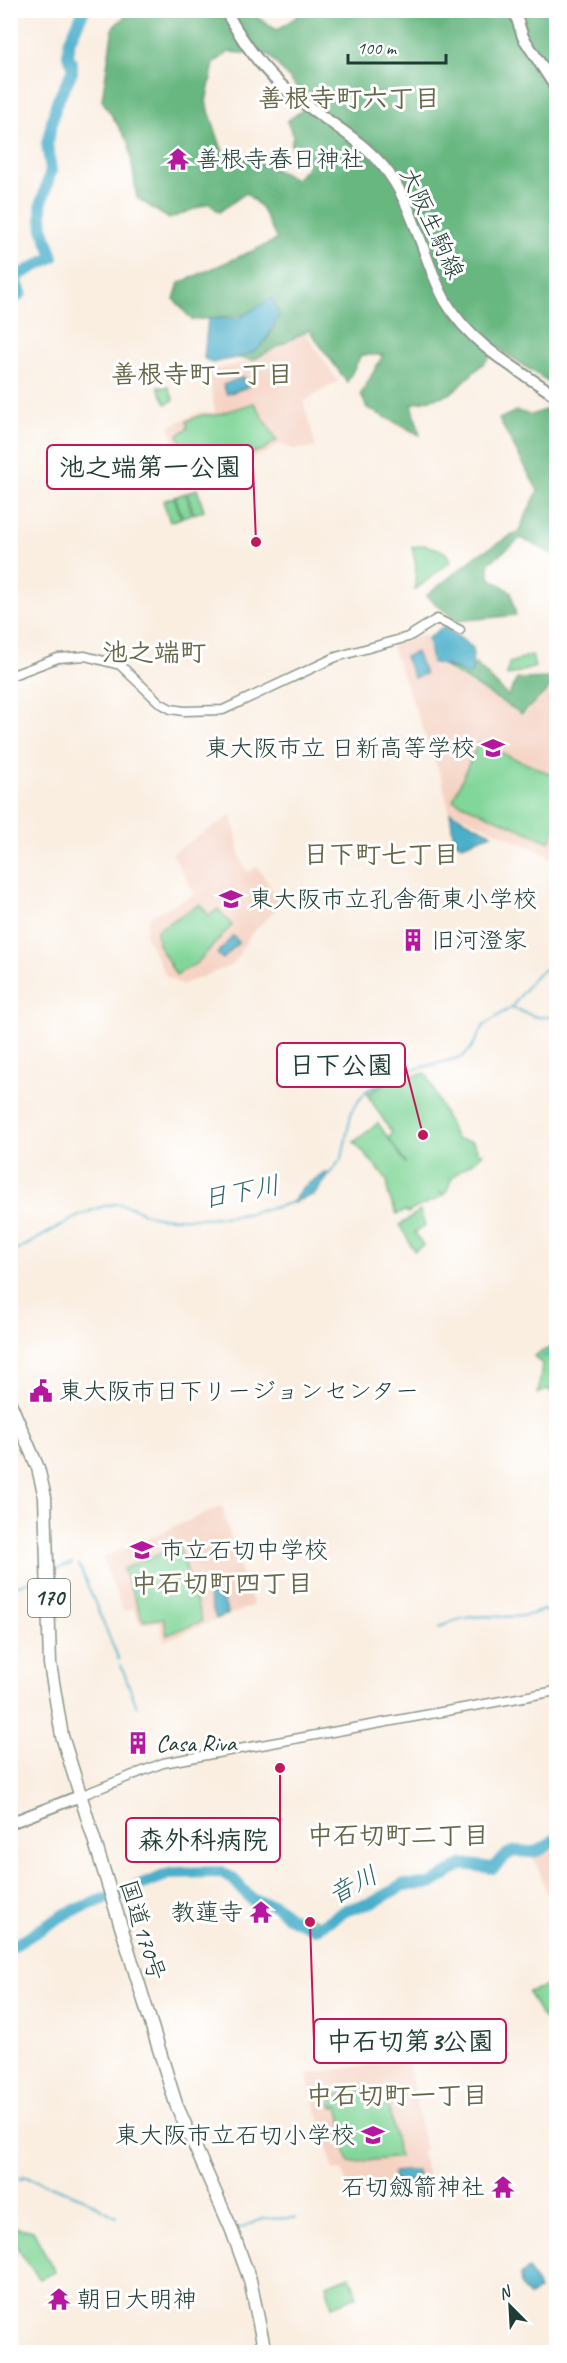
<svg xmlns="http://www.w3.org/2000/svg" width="567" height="2363" font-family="Caveat,'Klee One',sans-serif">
  <rect width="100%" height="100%" fill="#fff"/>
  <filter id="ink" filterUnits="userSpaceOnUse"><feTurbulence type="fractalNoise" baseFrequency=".0167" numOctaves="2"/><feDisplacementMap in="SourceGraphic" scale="12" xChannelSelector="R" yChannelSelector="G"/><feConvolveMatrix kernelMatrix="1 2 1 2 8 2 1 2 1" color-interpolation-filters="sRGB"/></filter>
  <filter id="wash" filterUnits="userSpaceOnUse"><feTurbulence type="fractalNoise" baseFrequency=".008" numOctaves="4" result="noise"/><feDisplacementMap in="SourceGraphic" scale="24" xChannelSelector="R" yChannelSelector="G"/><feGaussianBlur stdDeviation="1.35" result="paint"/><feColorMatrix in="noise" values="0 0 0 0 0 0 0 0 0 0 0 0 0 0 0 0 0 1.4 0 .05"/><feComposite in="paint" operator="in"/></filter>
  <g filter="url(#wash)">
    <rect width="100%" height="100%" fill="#faeee1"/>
    <g fill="#f5d2c2">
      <path d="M306,333l32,48 -34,21 12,46 -23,1 -13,-5 -15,10 -51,13 -14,10 -13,4 -18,-55 32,-14 14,1 -7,-42 50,-12z"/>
      <path d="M425,634l7,33 10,1 81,48 27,-25 6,3v165l-107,-49 -7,-30 -51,-135z"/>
      <path d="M232,815l9,44 6,13 11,-5 23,37 -33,34 -15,27 -52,20 -15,-9 -21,-42 5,-18 45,-22 -23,-41z"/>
      <path d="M222,1506l19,67 12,30 -1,3 -88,35 -4,-19 -20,2 -7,-16 -10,3 -21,-53z"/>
      <path d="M556,1845v53l-2,-5 -6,3 -15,-40z"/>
      <path d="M408,2060l17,89 -4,4 10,33 -55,4 -1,7 -26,-3 -6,-24 -9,1 -28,-97z"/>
    </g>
    <g fill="#81d699" stroke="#508a66" stroke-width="1.5">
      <path d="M158,387h10l6,13 -8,4z"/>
      <path d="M254,403l23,37 -14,10 -70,19 -15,-34 10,-7 -1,-7 15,-6h14z"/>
      <path d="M197,489l7,21 -10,4 -7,-21z"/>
      <path d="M185,493l7,21 -10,3 -7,-20z"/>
      <path d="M174,497l7,21 -11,4 -7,-21z"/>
      <path d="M424,545c12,3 22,4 27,16l-36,29 1,-25 -4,-18z"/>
      <path d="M532,655l3,12 -28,9 2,-13z"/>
      <path d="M478,743l78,33v51l-6,15 -97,-42z"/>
      <path d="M200,904l9,12 9,-7 14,16 -35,38 -21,12 -18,-31 -1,-14z"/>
      <path d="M426,1073l30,66 17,3 6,11h4c-8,10 -19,13 -28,22 -7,6 -5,15 -12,21l-3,-5 2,5c-11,8 -23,8 -34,17l-2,-2 -9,3 -8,-17 -2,-18 -33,-37 24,-19 28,41 -17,-26 3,-5 -25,-39 24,-14z"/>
      <path d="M420,1211l5,15 -10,6 8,14 -9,5 -14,-26z"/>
      <path d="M549,1348l5,1 2,5v42l-8,-7 -10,5 4,-30 -8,-8z"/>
      <path d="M179,1546l23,75 -35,14 -3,-17 -21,3 -20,-52z"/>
      <path d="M313,1917l9,6c-9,5 -17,2 -26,-3z"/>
      <path d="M556,1983v43l-15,-10 -13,-24z"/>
      <path d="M371,2088l3,16 6,3 8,-2 11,52 -50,6 -9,-33 4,-1 -6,-22 -5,1 -3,-12z"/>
      <path d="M15,2227l18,4 22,41 -15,7c-13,-17 -27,-30 -25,-52z"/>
      <path d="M350,2276l7,20 -25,10 -6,-21z"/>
    </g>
    <g fill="#68b781" stroke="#447a5a" stroke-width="1.5" fill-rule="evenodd">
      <path d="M132,11h68l12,7 35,-7 30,19 28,-19h251v376l-57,-38 -49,45 -38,10 8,31 -53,-27 -6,-14 22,-39h-22l-14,27 -38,-52 -56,30 -17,-2 31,-19 8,-12 -10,-14 -73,7 -18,-21 5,-16 98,-43 -16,-33 -15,-14 -27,19 -10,-9 -40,16 -32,-21 -8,-55 -27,-43 11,-73zM229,52l40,3 42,49 -24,17 6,14 -2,10 18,15 -3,9 -10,10 -42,-19 -31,-7 -17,-51 8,-39z"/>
      <path d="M547,409l9,4v143l-35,-18 -32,25v14l22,15 5,23 -59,6 -31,-25 53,-42 39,-22 20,-41 -39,-72 17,-8 16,4z"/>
      <path d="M556,638v54l-6,-4 -28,26 -79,-48 21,5 12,-7 32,32 9,-17 39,-1z"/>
    </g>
    <g fill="#4aafca" stroke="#34767f" stroke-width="1.5">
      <path d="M272,298l8,18c-9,9 -10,20 -18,29 -10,12 -35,14 -50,18l-8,-5 4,-39 31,-1z"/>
      <path d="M244,377l4,10 -21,7 -4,-9z"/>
      <path d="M444,626l29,22 -1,24 -5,3 -12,-7 -23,-5 -4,-25z"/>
      <path d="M416,652l9,22 -11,4 -9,-21z"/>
      <path d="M450,812l42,22 -30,11 -8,-4z"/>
      <path d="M233,936l6,6 -16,17 -6,-5z"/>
      <path d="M324,1173l6,1 -15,20 -23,9 10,-15z"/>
      <path d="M220,1591l8,23 -12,5 -8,-24z"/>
      <path d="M417,2170l1,11 -24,3 -1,-12z"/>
      <path d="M529,2269l10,21 -10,6 -8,-10 -1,-11z"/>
    </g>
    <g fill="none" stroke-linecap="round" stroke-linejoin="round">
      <g stroke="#4aafca" stroke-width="2">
        <path d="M512,1007c15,7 30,15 44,7"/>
        <path d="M328,1175l14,-17 10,-48 14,-19 34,-18 62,-16 10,-10 13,-23 27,-17 22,-30 22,-16"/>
        <path d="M10,1254c26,-13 82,-51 108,-50 14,0 26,12 39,13 48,4 91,0 136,-15"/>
        <path d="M540,1359l8,-5 8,10"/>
        <path d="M79,1565l40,95"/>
        <path d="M53,1571l19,-8"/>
        <path d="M10,1588l32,-11"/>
        <path d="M439,1628c39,-23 68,-2 104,-18l13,4"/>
        <path d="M121,1665l16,42"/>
        <path d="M10,2173l11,7 2,-4 60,22 33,19"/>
        <path d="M237,2229l25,-10 34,-1"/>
      </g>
      <g stroke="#4aafca" stroke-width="12">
        <path d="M10,303l11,-10 -6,-16 38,-20 -10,-28 -2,-24 10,-35 -4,-26 9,-40 16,-32v-9l-4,-7 1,-14 15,-32"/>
        <path d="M10,1948l57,-35 105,-40 50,-1 12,8 18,20 23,5 15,13 25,11 32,-19 27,-8 29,-17 28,-1 32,-20 30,4c5,-4 10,-11 15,-14 16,-10 22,10 48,-16"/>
      </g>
    </g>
  </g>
  <g filter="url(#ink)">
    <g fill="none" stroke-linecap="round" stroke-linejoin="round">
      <g stroke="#8c968a" stroke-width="11">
        <g id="minor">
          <path d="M10,676l48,-18 27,-2 35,9 40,38 11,6 13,2 39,-1 113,-53 72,-20 29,-18 23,11"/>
          <path d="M80,1796l83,-33 393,-72"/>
        </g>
      </g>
      <g stroke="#8c968a" stroke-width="14">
        <g id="major">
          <path d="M225,10c15,27 32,53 55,74 33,30 73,48 103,82 32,38 39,93 63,136 26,44 70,66 110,94"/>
          <path d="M514,10l9,27 33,51"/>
          <path d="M10,1823l70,-27"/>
        </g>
      </g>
      <g stroke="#8c968a" stroke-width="15">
        <path id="highway" d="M10,1403l28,65 7,29 5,167 12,72 114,368 55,124 19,52 15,72"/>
      </g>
      <use href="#minor" stroke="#fff" stroke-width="8"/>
      <use href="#major" stroke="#fff" stroke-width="10"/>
      <use href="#highway" stroke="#fff" stroke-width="12"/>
    </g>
  </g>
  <defs>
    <g id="temple-bare" transform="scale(1.8)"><path d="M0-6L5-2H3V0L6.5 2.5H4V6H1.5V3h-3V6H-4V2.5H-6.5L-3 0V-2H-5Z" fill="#b5179e" stroke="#fff" stroke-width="2.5" paint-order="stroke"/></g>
    <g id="school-bare" transform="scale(1.8)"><path d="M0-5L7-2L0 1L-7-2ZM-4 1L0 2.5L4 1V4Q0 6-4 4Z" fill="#b5179e" stroke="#fff" stroke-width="2.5" paint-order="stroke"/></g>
    <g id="building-bare" transform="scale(1.8)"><path d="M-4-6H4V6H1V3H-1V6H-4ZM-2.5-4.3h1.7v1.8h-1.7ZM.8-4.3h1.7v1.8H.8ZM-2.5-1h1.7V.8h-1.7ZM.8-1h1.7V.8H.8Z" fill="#b5179e" stroke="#fff" stroke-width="2.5" paint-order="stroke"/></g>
    <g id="civic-bare" transform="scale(1.8)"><path d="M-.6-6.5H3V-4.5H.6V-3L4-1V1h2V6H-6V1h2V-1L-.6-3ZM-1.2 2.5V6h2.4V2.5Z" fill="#b5179e" stroke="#fff" stroke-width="2.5" paint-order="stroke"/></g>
  </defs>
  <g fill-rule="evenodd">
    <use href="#temple-bare" x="178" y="159"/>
    <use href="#school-bare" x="493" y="748"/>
    <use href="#school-bare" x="231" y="899"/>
    <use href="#building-bare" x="413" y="940"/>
    <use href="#civic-bare" x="41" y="1391"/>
    <use href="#school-bare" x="142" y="1550"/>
    <use href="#building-bare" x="138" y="1743"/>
    <use href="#temple-bare" x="261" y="1912"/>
    <use href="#school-bare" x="373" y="2135"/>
    <use href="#temple-bare" x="503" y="2187"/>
    <use href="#temple-bare" x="59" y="2299"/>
  </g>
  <g text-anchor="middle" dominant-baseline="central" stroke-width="6" stroke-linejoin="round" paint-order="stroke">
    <rect fill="#fff" stroke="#627771" stroke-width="1.5" x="28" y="1579" width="42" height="38" rx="4.5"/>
    <g font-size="22" font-weight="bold" fill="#1f3d34">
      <text x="49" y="1598">170</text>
    </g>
    <g font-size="24" fill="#1f3d34" stroke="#fff" text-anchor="start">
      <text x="196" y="159">善根寺春日神社</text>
      <text x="475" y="748" text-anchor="end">東大阪市立 日新高等学校</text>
      <text x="249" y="899">東大阪市立孔舎衙東小学校</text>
      <text x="431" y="940">旧河澄家</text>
      <text x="59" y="1391">東大阪市日下リージョンセンター</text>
      <text x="160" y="1550">市立石切中学校</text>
      <text x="156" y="1743">Casa Riva</text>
      <text x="243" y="1912" text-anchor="end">教蓮寺</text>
      <text x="355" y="2135" text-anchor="end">東大阪市立石切小学校</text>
      <text x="485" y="2187" text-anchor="end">石切劔箭神社</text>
      <text x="77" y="2299">朝日大明神</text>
    </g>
    <g font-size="24" fill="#1f3d34" stroke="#fff">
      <text transform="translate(432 223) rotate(65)">大阪生駒線</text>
      <text transform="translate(143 1930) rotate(73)">国道170号</text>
    </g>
    <g font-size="26" font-weight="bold" fill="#676749" stroke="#fff">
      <text x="349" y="98">善根寺町六丁目</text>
      <text x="202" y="374">善根寺町一丁目</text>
      <text x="154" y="652">池之端町</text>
      <text x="381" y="854">日下町七丁目</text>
      <text x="222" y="1583">中石切町四丁目</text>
      <text x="398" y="1835">中石切町二丁目</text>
      <text x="397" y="2095">中石切町一丁目</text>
    </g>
    <g font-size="26" font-style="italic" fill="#2e6568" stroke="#fff">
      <text transform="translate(241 1192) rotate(-11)">日下川</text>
      <text transform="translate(353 1885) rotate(-27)">音川</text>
    </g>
  </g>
  <path fill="none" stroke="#c2185b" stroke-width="2" d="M256 542L253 467M423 1135L405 1065M280 1768L280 1840M310 1922L314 2041"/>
  <g fill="#c2185b" stroke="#fff" stroke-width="2">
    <circle cx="256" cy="542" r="6"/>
    <circle cx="423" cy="1135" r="6"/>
    <circle cx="280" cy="1768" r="6"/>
    <circle cx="310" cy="1922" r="6"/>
  </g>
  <g fill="#fff" stroke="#c2185b" stroke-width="2">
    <rect x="47" y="445" width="206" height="44" rx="6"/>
    <rect x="277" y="1043" width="128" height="44" rx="6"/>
    <rect x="126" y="1818" width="154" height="44" rx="6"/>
    <rect x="314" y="2019" width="192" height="44" rx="6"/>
  </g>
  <g font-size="26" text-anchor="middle" font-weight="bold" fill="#1f3d34">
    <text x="150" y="476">池之端第一公園</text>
    <text x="341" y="1074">日下公園</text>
    <text x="203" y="1849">森外科病院</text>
    <text x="410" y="2050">中石切第3公園</text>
  </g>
  <rect width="567" height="2363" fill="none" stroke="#fff" stroke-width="36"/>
  <g transform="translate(510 2306) rotate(336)" stroke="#ffffff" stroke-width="4.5" paint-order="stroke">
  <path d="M0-4.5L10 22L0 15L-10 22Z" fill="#1f3d34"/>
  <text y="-9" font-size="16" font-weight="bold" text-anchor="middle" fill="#1f3d34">N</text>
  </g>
  <path d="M348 54v9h98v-9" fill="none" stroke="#1f3d34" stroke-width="3"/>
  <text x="357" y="54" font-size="18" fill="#1f3d34" stroke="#ffffff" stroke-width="4.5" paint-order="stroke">100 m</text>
</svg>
